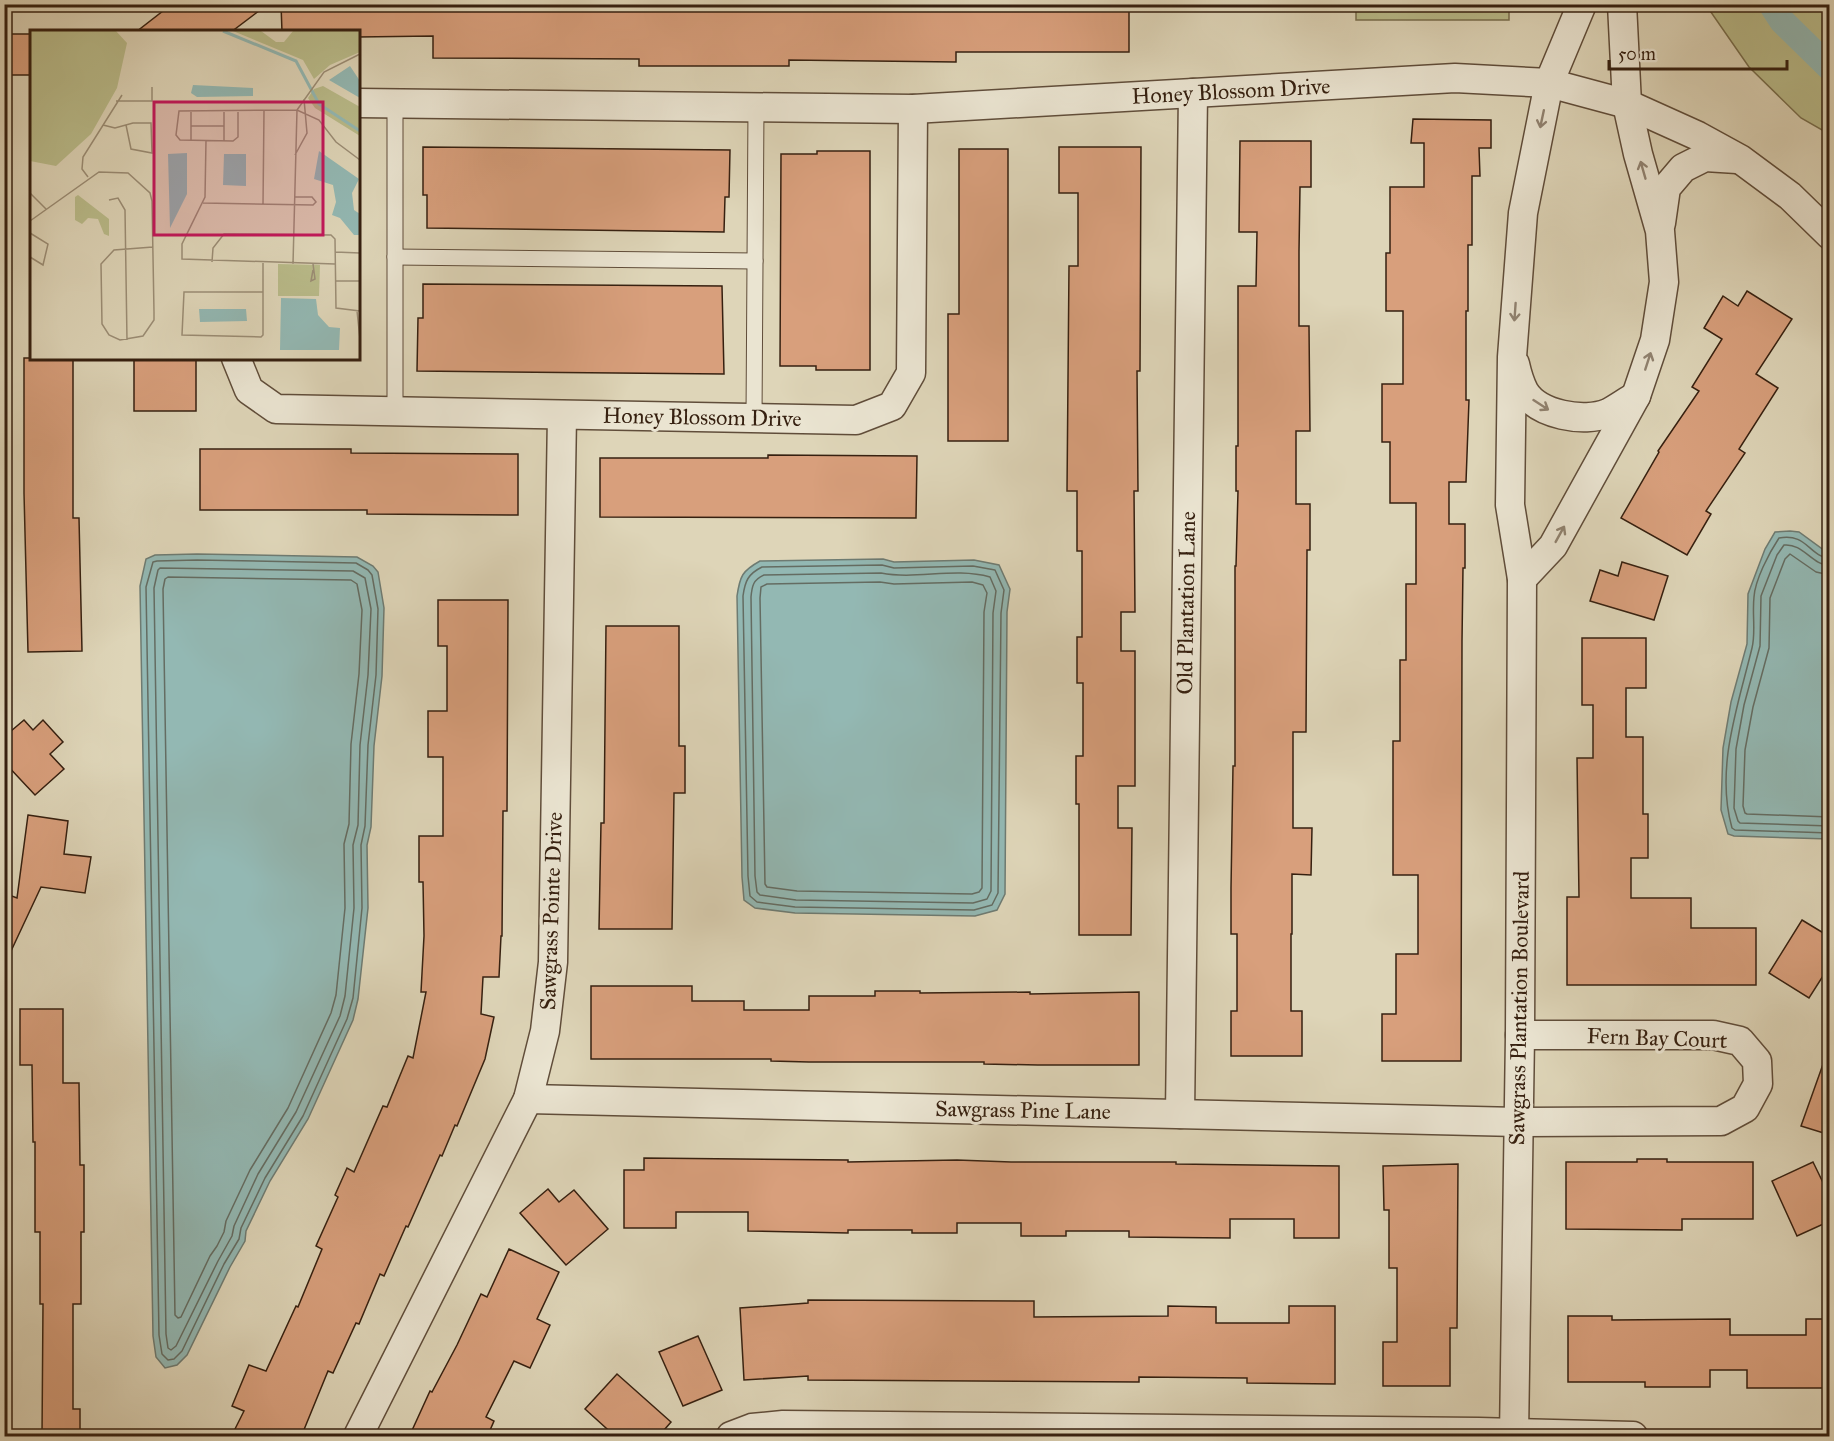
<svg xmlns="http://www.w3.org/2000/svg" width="1834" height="1441" font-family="'IM FELL Great Primer',serif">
  <rect width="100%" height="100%" fill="#ded5b8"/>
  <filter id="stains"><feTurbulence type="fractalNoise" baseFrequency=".00333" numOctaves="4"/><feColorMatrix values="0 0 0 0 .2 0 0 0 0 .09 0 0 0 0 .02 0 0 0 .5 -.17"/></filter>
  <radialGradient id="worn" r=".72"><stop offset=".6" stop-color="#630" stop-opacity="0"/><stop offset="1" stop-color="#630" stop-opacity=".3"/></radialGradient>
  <g fill="#b9bb8a" stroke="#786e4d" stroke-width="1.5">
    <rect x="1356" y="5" width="153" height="15"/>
    <path d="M1706,5h123v129l-28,-16 -52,-51z"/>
  </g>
  <g fill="#93b8b3" stroke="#6e7b72" stroke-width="1.5">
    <path d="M1790,531l9,1 30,22v285l-95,-3 -6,-2 -7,-24 2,-62 8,-46 16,-58 1,-50 17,-45 10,-17z"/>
    <path d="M197,554l160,3 16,9 5,6 6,36 -2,68 -8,70 -3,81 -4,18 1,63 -10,91 -5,21 -45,99 -38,62 -24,50 -1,10 -15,26 -43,88 -10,10 -12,3 -9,-11 -3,-21 -13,-750 6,-27 9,-4z"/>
    <path d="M883,559l11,3 80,-2 25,5 11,24 -3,23 -2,282 -8,16 -22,6 -180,-3 -40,-5 -11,-8 -2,-23 -5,-281c3,-20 5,-25 23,-35z"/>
  </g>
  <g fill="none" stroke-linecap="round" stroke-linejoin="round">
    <g stroke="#646c62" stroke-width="1.5">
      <path d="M1830,559c-22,-4 -23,-26 -51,-21 -10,15 -24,42 -25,59 -2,17 2,35 -2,51 -14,58 -37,120 -20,180l3,2 95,3"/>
      <path d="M197,560l159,3 12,7 4,5 6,34 -2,66 -8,70 -3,81 -4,19 1,63 -9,90 -6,21 -44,97 -38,62 -24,50 -2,11 -15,25 -42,87 -8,8 -6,1 -6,-6 -3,-19 -13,-748 7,-25 4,-1z"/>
      <path d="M882,565l12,3 79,-2 22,4 9,20 -3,23 -3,280 -6,12 -18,5 -179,-3 -38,-5 -7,-6 -2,-20 -5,-280c2,-15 5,-22 19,-29z"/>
      <path d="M1830,566c-18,-1 -27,-23 -46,-21l-7,10 -16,41 -1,50 -16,59 -8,44 -2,59 4,13 2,2 90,3"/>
      <path d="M160,568l193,3 12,7 6,31 -3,66 -8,70 -2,80 -5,20 1,63 -9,88 -5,20 -44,96 -38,62 -24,52 -2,10 -14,25 -42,85 -5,4 -3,-2 -2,-14 -12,-746 4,-18z"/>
      <path d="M881,573c36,7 73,-6 109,4l6,14 -3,22 -2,278 -4,8 -14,4 -177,-3 -36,-5 -3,-3 -2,-16 -4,-279c1,-11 2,-17 13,-22z"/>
      <path d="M1830,575l-14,-3 -26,-18 -5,5 -15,39 -1,50 -16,59 -8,43 -2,56 2,7 2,1 83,3"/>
      <path d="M168,577l183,3 6,4 5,26 -3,64 -8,70 -2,80 -5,20 1,64 -9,87 -5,18 -43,95 -38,62 -24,51 -2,11 -7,14 -7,10 -29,61 -3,1 -3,-3 -12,-726 2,-10z"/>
      <path d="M880,582l14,2 78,-2 11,3 4,8 -3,19 -2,276 -3,4 -7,2 -175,-3 -30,-4 -2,-3 -5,-286 1,-11 6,-3z"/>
    </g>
    <path stroke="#93b8b3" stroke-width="26" d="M1771,4l11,17 48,47"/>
  </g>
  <g fill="#d89f7c" stroke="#362010" stroke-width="1.5">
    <path d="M172,4h96l-37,28h-95z"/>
    <path d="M281,4h848v48h-173v10l-167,-2v6h-150v-7l-206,-1v-22l-75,1v-5h-76z"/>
    <rect x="4" y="34" width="28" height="41"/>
    <path d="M1413,119l78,1v28h-12l1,28h-8v69h-4v66h-2v89h3l-3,82h-17v42h16v44h-2l-1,73 -1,420h-79v-47h14v-60h22v-79h-25v-134h7v-81h6v-76h10v-81h-26v-61h-8v-58h21v-73h-17v-58h4v-66h34v-44h-13z"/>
    <path d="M1240,141h71v46h-11l-1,64v75h10l1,105h-14v73h14v46h-3l-1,182h-13v96h19l-1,47 -19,-1v60h-1v77h11v45h-71v-45h6v-77h-6v-46l2,-122h2v-200h1l2,-75h-2v-45h2v-160h18l1,-54h-18z"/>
    <path d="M423,147l307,3 -1,47h-4l-1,35 -297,-4v-33h-4z"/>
    <path d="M1059,147h82l-1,224h-3l1,120h-4l1,121h-14v39h14v135h-17v42h14l-1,107h-52v-131h-3v-48h7v-73h-6v-46h5v-86h-5v-60h-10l2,-225h9v-73h-19z"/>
    <path d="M959,149h49v292h-60v-127h11z"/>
    <path d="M817,151h53v219h-54v-4h-36l1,-212h36z"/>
    <path d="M423,284l299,2 2,88 -307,-3 1,-53h5z"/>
    <path d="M1747,291l45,28 -36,55 22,14 -39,61 6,4 -39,58 5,3 -24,41 -66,-37 38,-66 -1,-1 41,-60 -7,-4 30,-48 -18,-11 19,-32 15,10z"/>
    <path d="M24,358h49v160h6l3,133 -54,1 -4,-159z"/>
    <rect x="134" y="358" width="62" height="53"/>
    <path d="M200,449h151v4l167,1v61l-151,-1v-4h-167z"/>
    <path d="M768,455l149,1 -1,62 -316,-1v-59h168z"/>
    <path d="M1622,562l46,14 -14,44 -64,-19 10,-31 18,6z"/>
    <path d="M438,600h70l-1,211h-4l-1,125h-1l-2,41h-16l-2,37 13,3 -9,42 -28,67 -2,-1 -13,31 -2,-1 -32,72 -2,-1 -22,50 -4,-2 -21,50 -3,-1 -23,50 -5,-2 -27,66h-70l13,-26 -12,-5 17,-41 17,6 30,-65 2,1 24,-58 -6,-3 22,-49 -3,-2 12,-27 7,4 29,-66 4,1 21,-51 5,2 13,-66h-5l3,-56 -1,-54h-4v-46h24v-79h-15v-46h19v-65h-9z"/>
    <path d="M606,626h73v120h6v47h-11l-2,136h-73l2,-106h3z"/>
    <path d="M1582,638h64v50h-20v49h17v77h5v44h-17v40h60v30h65v57h-189v-88h12l-2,-139h16v-53h-11z"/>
    <path d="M24,720l9,10 10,-10 20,22 -13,12 14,15 -29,26 -31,-33v-25z"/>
    <path d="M28,815l40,6 -4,33 27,3 -6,36 -44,-6 -37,79v-73l13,5z"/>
    <path d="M1802,920l28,17v28l-21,33 -40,-25z"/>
    <path d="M591,986h101v15h52v9h65v-14h66v-5h45v2l110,-1v2l109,-2v73h-101l-54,-1v-2h-175l-38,-1v-2h-180z"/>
    <path d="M20,1009h43v74h16l1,82h4v67h-3v72h-8v105h7v28h-38l1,-133h-3v-72h-5v-90h-2l-1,-77h-12z"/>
    <path d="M1827,1053h3v82l-29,-9z"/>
    <path d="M644,1158l204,2v2l109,-2 54,2h165v2l163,2v72h-45v-19h-64v19l-101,-1v-6h-63v5h-45v-13h-64v10h-45v-3h-64v3l-100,-2v-19h-72v16h-52v-58h20z"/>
    <path d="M1637,1159h30v3h86v57h-71v11l-116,-1v-67h71z"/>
    <path d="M1813,1162l17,35v24l-33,15 -25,-55z"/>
    <path d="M1458,1164l-1,164h-7v58h-67v-44h14v-74h-8v-58h-5l-1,-44z"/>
    <path d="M548,1189l11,13 15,-12 34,39 -42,36 -46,-52z"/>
    <path d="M509,1249l50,23 -22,47 13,6 -20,43 -16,-7 -28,56 8,4 -7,16h-78l21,-46 2,1 25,-47 24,-51 6,3z"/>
    <path d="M808,1300l226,1v16l134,-1v-10l48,1v16h73v-17h46v78l-88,-1v-5l-108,-1v5l-331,-2v-4l-64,4 -4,-72 68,-5z"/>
    <path d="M1568,1316h44v4l118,-1v16h76v-16h24v69h-83v-18h-37v17h-65v-5h-77z"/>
    <path d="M698,1336l24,54 -39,16 -24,-54z"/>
    <path d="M617,1374l54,48 -13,15h-42l-31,-28z"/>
  </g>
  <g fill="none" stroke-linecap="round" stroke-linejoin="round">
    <g stroke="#604d3a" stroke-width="17">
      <g id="service">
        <path d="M395,103v309"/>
        <path d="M395,257l360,4"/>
        <path d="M754,418l2,-311"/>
      </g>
    </g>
    <g stroke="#604d3a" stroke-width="31">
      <g id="minor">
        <path d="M358,103l555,6 542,-31 94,5 78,21 71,32 42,23 50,37 40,39"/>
        <path d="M1661,223l5,-35 17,-20 22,-11 32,2"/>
        <path d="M236,358l13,32 27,19 580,11 36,-14 19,-33 2,-264"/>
        <path d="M1515,364c2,9 5,19 9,27 14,24 60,32 84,22 10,-5 19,-12 28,-17"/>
        <path d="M1522,579l31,-33 83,-150 19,-56 9,-58 -4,-51 -22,-77 -11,-50 -5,-100"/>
        <path d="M528,1099l990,23 203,-1 24,-13 13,-24 -1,-23 -17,-20 -27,-6h-193"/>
        <path d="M1180,1114l13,-1021"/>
        <path d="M358,1436l170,-337 17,-68 8,-69 9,-547"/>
        <path d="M731,1436l21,-8 31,-3 696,7 154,4"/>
        <path d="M1514,1436l6,-401 2,-456 -12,-74 2,-148 11,-144 26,-130 33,-79"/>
      </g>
    </g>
    <use href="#service" stroke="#eae4d1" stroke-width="15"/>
    <use href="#minor" stroke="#eae4d1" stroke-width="28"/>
  </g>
  <defs><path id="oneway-shaft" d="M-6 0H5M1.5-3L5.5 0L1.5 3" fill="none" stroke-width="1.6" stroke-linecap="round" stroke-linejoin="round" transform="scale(1.5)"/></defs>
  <g stroke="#908270">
    <use href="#oneway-shaft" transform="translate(1542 119) rotate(102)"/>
    <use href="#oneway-shaft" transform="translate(1643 170) rotate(-106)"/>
    <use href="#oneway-shaft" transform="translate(1515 312) rotate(94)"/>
    <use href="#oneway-shaft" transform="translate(1648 361) rotate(-72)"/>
    <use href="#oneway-shaft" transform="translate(1541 405) rotate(33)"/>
    <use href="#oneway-shaft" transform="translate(1560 534) rotate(-61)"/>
  </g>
  <g text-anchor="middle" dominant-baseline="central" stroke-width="6" stroke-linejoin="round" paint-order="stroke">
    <g font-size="22" fill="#362010" stroke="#eae4d1">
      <text transform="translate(1231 91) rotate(-3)">Honey Blossom Drive</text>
      <text transform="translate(702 417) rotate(1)">Honey Blossom Drive</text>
      <text transform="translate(1186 603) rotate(-89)">Old Plantation Lane</text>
      <text transform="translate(551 911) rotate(-88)">Sawgrass Pointe Drive</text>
      <text transform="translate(1519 1008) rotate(-89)">Sawgrass Plantation Boulevard</text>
      <text transform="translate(1657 1038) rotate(2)">Fern Bay Court</text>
      <text transform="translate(1023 1110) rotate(1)">Sawgrass Pine Lane</text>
    </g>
  </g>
  <g transform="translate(30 30)">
    <rect width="330" height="330" fill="#ded5b8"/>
    <path d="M0,1h86l11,12 -10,45 -26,46 -35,32 -26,-5zM203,1h28l15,11h8l9,-11h67v21l-30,13 -16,14 -11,-19zM293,56l37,21v29l-45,-28 -7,-10 6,-9zM48,165l31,24v17l-5,-2 -6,-15 -10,-1 -6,6 -7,-4v-23zM248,234l42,1 -1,31h-41z" fill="#b9bb8a"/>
    <path d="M320,36l10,15v17l-31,-18zM163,55l60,3v8l-56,1 -6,-4zM289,121l40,28 -7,14 2,17 6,4v21h-6l-14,-17 -8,-3 4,-13 -3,-17 -19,-6zM157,123v41l-17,34 -2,-74zM194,124h22v32l-23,-1zM251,268l35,1 2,16 11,12 11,1 -1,22h-59zM169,279h47l1,12 -47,1z" fill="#93b8b3"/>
    <path fill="none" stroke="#93b8b3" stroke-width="3" d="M193,1l73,30 23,43 41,27"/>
    <path fill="none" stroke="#9b8d75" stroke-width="1.5" d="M86,71h36v-14M161,82v28M208,82v25l-5,4 -53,-1 -4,-5 3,-24 118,-1 22,10 17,22 24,18M73,95l12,3 18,-5h18l1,30 -21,-4 -5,-24M161,96h33M176,110l-1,57 -23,47v15l153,5M194,111v-29M265,125l12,-22 -3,-34M58,147l-6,-8 1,-12 39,-62M0,163l16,16M79,170l9,-2 7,12 2,130M173,173l110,2 3,-3 -4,-5h-18M233,175l1,-94M0,191l69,-49 29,1 22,20 2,8 2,111v8l-11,16 -23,4 -11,-5 -7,-11 -1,-60 13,-14 39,-3M0,203l18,11 -5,21 -13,-8M305,222l25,1M182,232l1,-14 11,-14 107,1 4,4 1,69 24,3M263,234l4,-154 27,-38 36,-18M283,240l-2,11 4,-2 -2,-15M305,251h25M233,262h-79l-2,43 79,2 2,-2v-72M327,281l3,28"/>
    <path fill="#c2185b" fill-opacity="0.15" stroke="#c2185b" stroke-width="3" d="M124,72h169v133h-169z"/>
    <rect width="330" height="330" fill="none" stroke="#362010" stroke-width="3"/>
  </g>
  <rect width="1834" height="1441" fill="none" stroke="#ded5b8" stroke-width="24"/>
  <rect x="6" y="6" width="1822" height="1429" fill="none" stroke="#362010" stroke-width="3"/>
  <rect x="12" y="12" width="1810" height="1417" fill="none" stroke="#362010" stroke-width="1.5"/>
  <path d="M1609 60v9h178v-9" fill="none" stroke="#362010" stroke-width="3"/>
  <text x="1618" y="60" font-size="18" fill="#362010" stroke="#eae4d1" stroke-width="4.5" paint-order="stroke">50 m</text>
  <rect width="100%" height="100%" filter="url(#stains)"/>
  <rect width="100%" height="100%" fill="url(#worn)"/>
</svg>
